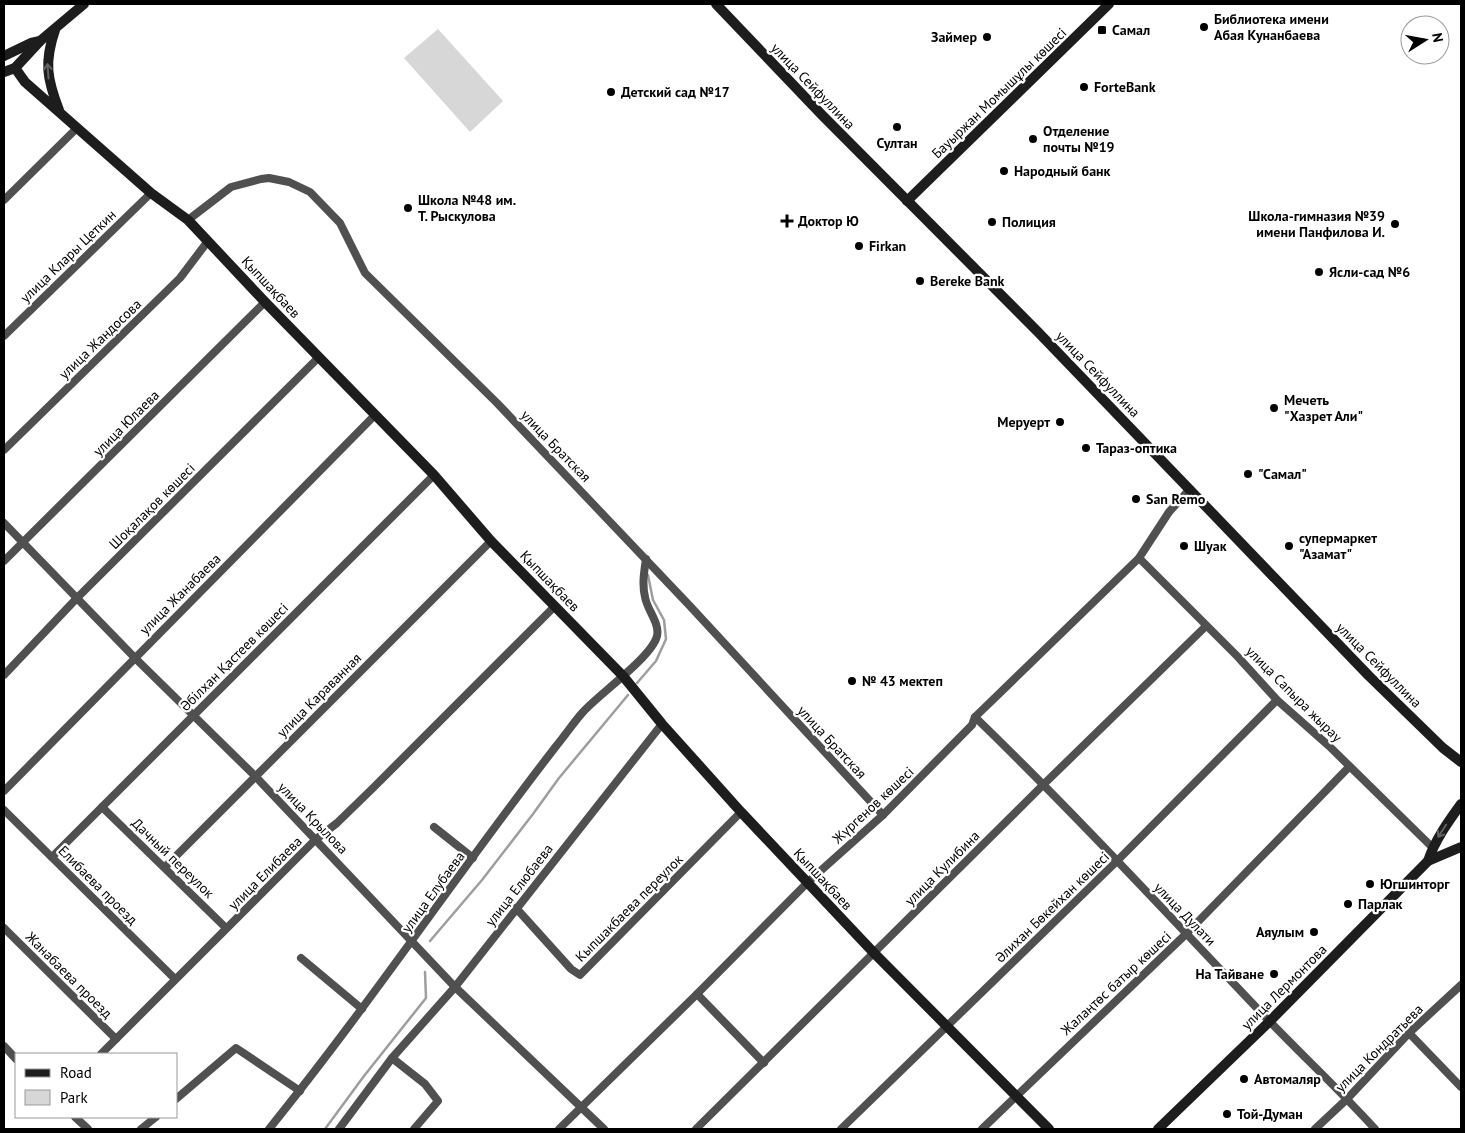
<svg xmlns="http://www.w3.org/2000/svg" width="1465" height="1133" font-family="'PT Sans',sans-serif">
  <rect width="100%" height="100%" fill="#fff"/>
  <path fill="#d7d7d7" d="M438,29l65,72 -33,31 -66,-74z"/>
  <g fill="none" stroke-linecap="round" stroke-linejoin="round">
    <g stroke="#9e9e9e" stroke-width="2.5">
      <path d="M637,683l19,-22 10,-22 -2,-19 -11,-20 -5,-25"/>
      <path d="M430,941l52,-61 51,-66 26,-36 69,-83"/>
      <path d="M325,1129l39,-53 62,-78 -1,-26"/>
    </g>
    <g stroke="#505050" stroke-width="8">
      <path d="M4,200l73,-72"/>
      <path d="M188,220l43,-33 30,-8 8,-1 20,4 21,10 30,31 25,50 132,130 192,202 194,210"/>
      <path d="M4,336l147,-143"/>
      <path d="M4,450l176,-172 28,-37"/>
      <path d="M4,523l131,135 120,118 200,211 149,142"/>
      <path d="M1139,558l99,99 39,43 52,46 103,101"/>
      <path d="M4,561l261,-259"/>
      <path d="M4,675l73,-77 242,-241"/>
      <path d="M975,717c96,93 187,191 279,288 39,42 82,81 121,124"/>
      <path d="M4,791l371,-376"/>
      <path d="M102,807l124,121"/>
      <path d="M4,810l171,169"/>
      <path d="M434,827l39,31"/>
      <path d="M52,857l382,-382"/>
      <path d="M165,867l326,-326"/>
      <path d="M516,908l55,61 9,6 161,-163"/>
      <path d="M4,928l112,111"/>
      <path d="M301,958l61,51"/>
      <path d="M697,994l67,69"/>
      <path d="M1409,1033l52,54"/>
      <path d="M4,1046l12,13"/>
      <path d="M101,1054l214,-214 22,-17 36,-35 182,-182"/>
      <path d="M392,1058l33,26 13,17 -24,28"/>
      <path d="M176,1099l60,-51 64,43"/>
      <path d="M75,1117l13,12"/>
      <path d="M141,1129l15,-12"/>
      <path d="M269,1129c101,-125 190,-258 288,-384 9,-11 17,-23 26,-33 16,-18 69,-55 74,-76 3,-13 -10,-26 -12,-39 -3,-12 -1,-25 1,-38"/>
      <path d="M339,1129l53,-71 63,-71 207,-263"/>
      <path d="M559,1129l138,-135 111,-112 75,-67 89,-90 3,-8 164,-159 30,-46 21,-23"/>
      <path d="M696,1129l348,-345 162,-158"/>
      <path d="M841,1129l276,-268 160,-161"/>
      <path d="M982,1129l204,-195 163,-167"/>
      <path d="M1315,1129l32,-30 62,-66 52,-48"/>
    </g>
    <g stroke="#1d1d1d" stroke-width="10">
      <path d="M716,4l106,111 216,217 331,344 74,72 18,14"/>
      <path d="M55,30c-11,32 -8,49 4,80"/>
      <path d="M4,56l27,-13 9,-2"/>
      <path d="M15,68l10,14 126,111 37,27 77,82 169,173 57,66 132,135 39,48 79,88 133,141 175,176"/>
      <path d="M4,72l11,-4 25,-27 44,-37"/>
      <path d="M907,201l202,-197"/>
      <path d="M1428,861c7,-21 20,-39 33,-57"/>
      <path d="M1158,1129l111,-107 159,-161 33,-14"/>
    </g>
  </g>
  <defs><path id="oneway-shaft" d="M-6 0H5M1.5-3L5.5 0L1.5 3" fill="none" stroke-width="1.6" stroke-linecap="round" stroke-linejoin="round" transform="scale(1.25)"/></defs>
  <g stroke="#616161">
    <use href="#oneway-shaft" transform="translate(48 71) rotate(-94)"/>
    <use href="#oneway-shaft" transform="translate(1442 831) rotate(123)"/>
  </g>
  <g fill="#000" stroke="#fff" stroke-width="2">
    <circle cx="1204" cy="27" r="5"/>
    <rect x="1097" y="25" width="10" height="10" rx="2.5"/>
    <circle cx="987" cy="37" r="5"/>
    <circle cx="1084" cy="87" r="5"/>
    <circle cx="611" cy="92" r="5"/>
    <circle cx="897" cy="127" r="5"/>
    <circle cx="1033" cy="139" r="5"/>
    <circle cx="1004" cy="171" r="5"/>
    <circle cx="408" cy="208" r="5"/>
    <path d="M784.5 213.5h5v5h5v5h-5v5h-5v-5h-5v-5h5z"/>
    <circle cx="992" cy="222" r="5"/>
    <circle cx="1395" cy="224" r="5"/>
    <circle cx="859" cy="246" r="5"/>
    <circle cx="1319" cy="272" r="5"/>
    <circle cx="920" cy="281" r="5"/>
    <circle cx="1274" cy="408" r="5"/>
    <circle cx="1060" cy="422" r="5"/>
    <circle cx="1086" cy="448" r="5"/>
    <circle cx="1248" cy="474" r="5"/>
    <circle cx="1136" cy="499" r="5"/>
    <circle cx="1184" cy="546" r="5"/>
    <circle cx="1289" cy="546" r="5"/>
    <circle cx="852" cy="681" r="5"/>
    <circle cx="1370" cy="884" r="5"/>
    <circle cx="1348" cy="904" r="5"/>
    <circle cx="1314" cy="932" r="5"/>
    <circle cx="1274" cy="974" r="5"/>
    <circle cx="1244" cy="1079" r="5"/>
    <circle cx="1227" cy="1114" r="5"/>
  </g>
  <g text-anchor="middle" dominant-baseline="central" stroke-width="4.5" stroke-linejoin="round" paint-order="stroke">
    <g font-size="14" font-weight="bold" fill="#000" stroke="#fff" text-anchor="start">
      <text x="1214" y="19">Библиотека имени<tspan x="1214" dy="16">Абая Кунанбаева</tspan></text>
      <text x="1112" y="30">Самал</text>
      <text x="977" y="37" text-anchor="end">Займер</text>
      <text x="1094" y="87">ForteBank</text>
      <text x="621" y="92">Детский сад №17</text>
      <text x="1043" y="131">Отделение<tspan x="1043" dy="16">почты №19</tspan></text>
      <text x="897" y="143" text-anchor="middle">Султан</text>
      <text x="1014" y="171">Народный банк</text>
      <text x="418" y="200">Школа №48 им.<tspan x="418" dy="16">Т. Рыскулова</tspan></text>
      <text x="1385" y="216" text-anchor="end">Школа-гимназия №39<tspan x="1385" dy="16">имени Панфилова И.</tspan></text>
      <text x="798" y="221">Доктор Ю</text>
      <text x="1002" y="222">Полиция</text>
      <text x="869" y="246">Firkan</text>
      <text x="1329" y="272">Ясли-сад №6</text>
      <text x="930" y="281">Bereke Bank</text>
      <text x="1284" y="400">Мечеть<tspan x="1284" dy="16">"Хазрет Али"</tspan></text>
      <text x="1050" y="422" text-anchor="end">Меруерт</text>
      <text x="1096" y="448">Тараз-оптика</text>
      <text x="1258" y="474">"Самал"</text>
      <text x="1146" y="499">San Remo</text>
      <text x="1299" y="538">супермаркет<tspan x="1299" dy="16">"Азамат"</tspan></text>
      <text x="1194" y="546">Шуак</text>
      <text x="862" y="681">№ 43 мектеп</text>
      <text x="1380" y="884">Югшинторг</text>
      <text x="1358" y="904">Парлак</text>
      <text x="1304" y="932" text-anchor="end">Аяулым</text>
      <text x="1264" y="974" text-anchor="end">На Тайване</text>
      <text x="1254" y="1079">Автомаляр</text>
      <text x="1237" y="1114">Той-Думан</text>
    </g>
    <g font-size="14" fill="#000" stroke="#fff">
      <text transform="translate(813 86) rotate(46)">улица Сейфуллина</text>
      <text transform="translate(999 93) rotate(-44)">Бауыржан Момышұлы көшесі</text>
      <text transform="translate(68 256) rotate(-44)">улица Клары Цеткин</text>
      <text transform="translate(271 287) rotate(47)">Қыпшақбаев</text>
      <text transform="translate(100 339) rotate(-44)">улица Жандосова</text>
      <text transform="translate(1098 374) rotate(46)">улица Сейфуллина</text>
      <text transform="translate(126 423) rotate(-45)">улица Юлаева</text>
      <text transform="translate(556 446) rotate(46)">улица Братская</text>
      <text transform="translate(152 506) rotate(-45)">Шоқалақов көшесі</text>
      <text transform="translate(550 581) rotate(46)">Қыпшақбаев</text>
      <text transform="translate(180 594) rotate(-45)">улица Жанабаева</text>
      <text transform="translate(234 657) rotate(-45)">Әбілхан Қастеев көшесі</text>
      <text transform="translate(1379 665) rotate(45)">улица Сейфуллина</text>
      <text transform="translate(1294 694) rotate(45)">улица Сапыра жырау</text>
      <text transform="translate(319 695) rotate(-45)">улица Караванная</text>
      <text transform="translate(832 742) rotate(47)">улица Братская</text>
      <text transform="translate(873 805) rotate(-43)">Жүргенов көшесі</text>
      <text transform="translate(313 818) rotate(46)">улица Крылова</text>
      <text transform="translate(173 858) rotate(44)">Дачный переулок</text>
      <text transform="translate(942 868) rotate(-45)">улица Кулибина</text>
      <text transform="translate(265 873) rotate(-45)">улица Елибаева</text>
      <text transform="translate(823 879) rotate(47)">Қыпшақбаев</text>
      <text transform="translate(98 885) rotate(45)">Елибаева проезд</text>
      <text transform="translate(519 885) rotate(-52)">улица Елюбаева</text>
      <text transform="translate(433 892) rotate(-54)">улица Елубаева</text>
      <text transform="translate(1052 907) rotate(-44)">Әлихан Бөкейхан көшесі</text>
      <text transform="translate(629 908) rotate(-45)">Кыпшакбаева переулок</text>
      <text transform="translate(1185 914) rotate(46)">улица Дулати</text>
      <text transform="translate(69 975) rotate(45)">Жанабаева проезд</text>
      <text transform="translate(1116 983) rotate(-43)">Жалаңтөс батыр көшесі</text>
      <text transform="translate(1284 987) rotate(-45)">улица Лермонтова</text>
      <text transform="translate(1379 1048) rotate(-45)">улица Кондратьева</text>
    </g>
  </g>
  <rect width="1465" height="1133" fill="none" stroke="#000000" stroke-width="10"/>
  <rect x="15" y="1053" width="162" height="65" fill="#ffffff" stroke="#999999"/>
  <rect x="25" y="1069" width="25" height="8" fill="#1d1d1d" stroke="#999999"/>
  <text x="60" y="1078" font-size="15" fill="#000000">Road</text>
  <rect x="25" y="1090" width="25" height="15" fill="#d7d7d7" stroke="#999999"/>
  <text x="60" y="1103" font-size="15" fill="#000000">Park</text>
  <g transform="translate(1425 40) rotate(79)"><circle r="24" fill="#ffffff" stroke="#999999"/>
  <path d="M0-4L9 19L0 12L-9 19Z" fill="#000000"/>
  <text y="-8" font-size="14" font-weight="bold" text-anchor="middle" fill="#000000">N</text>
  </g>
</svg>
